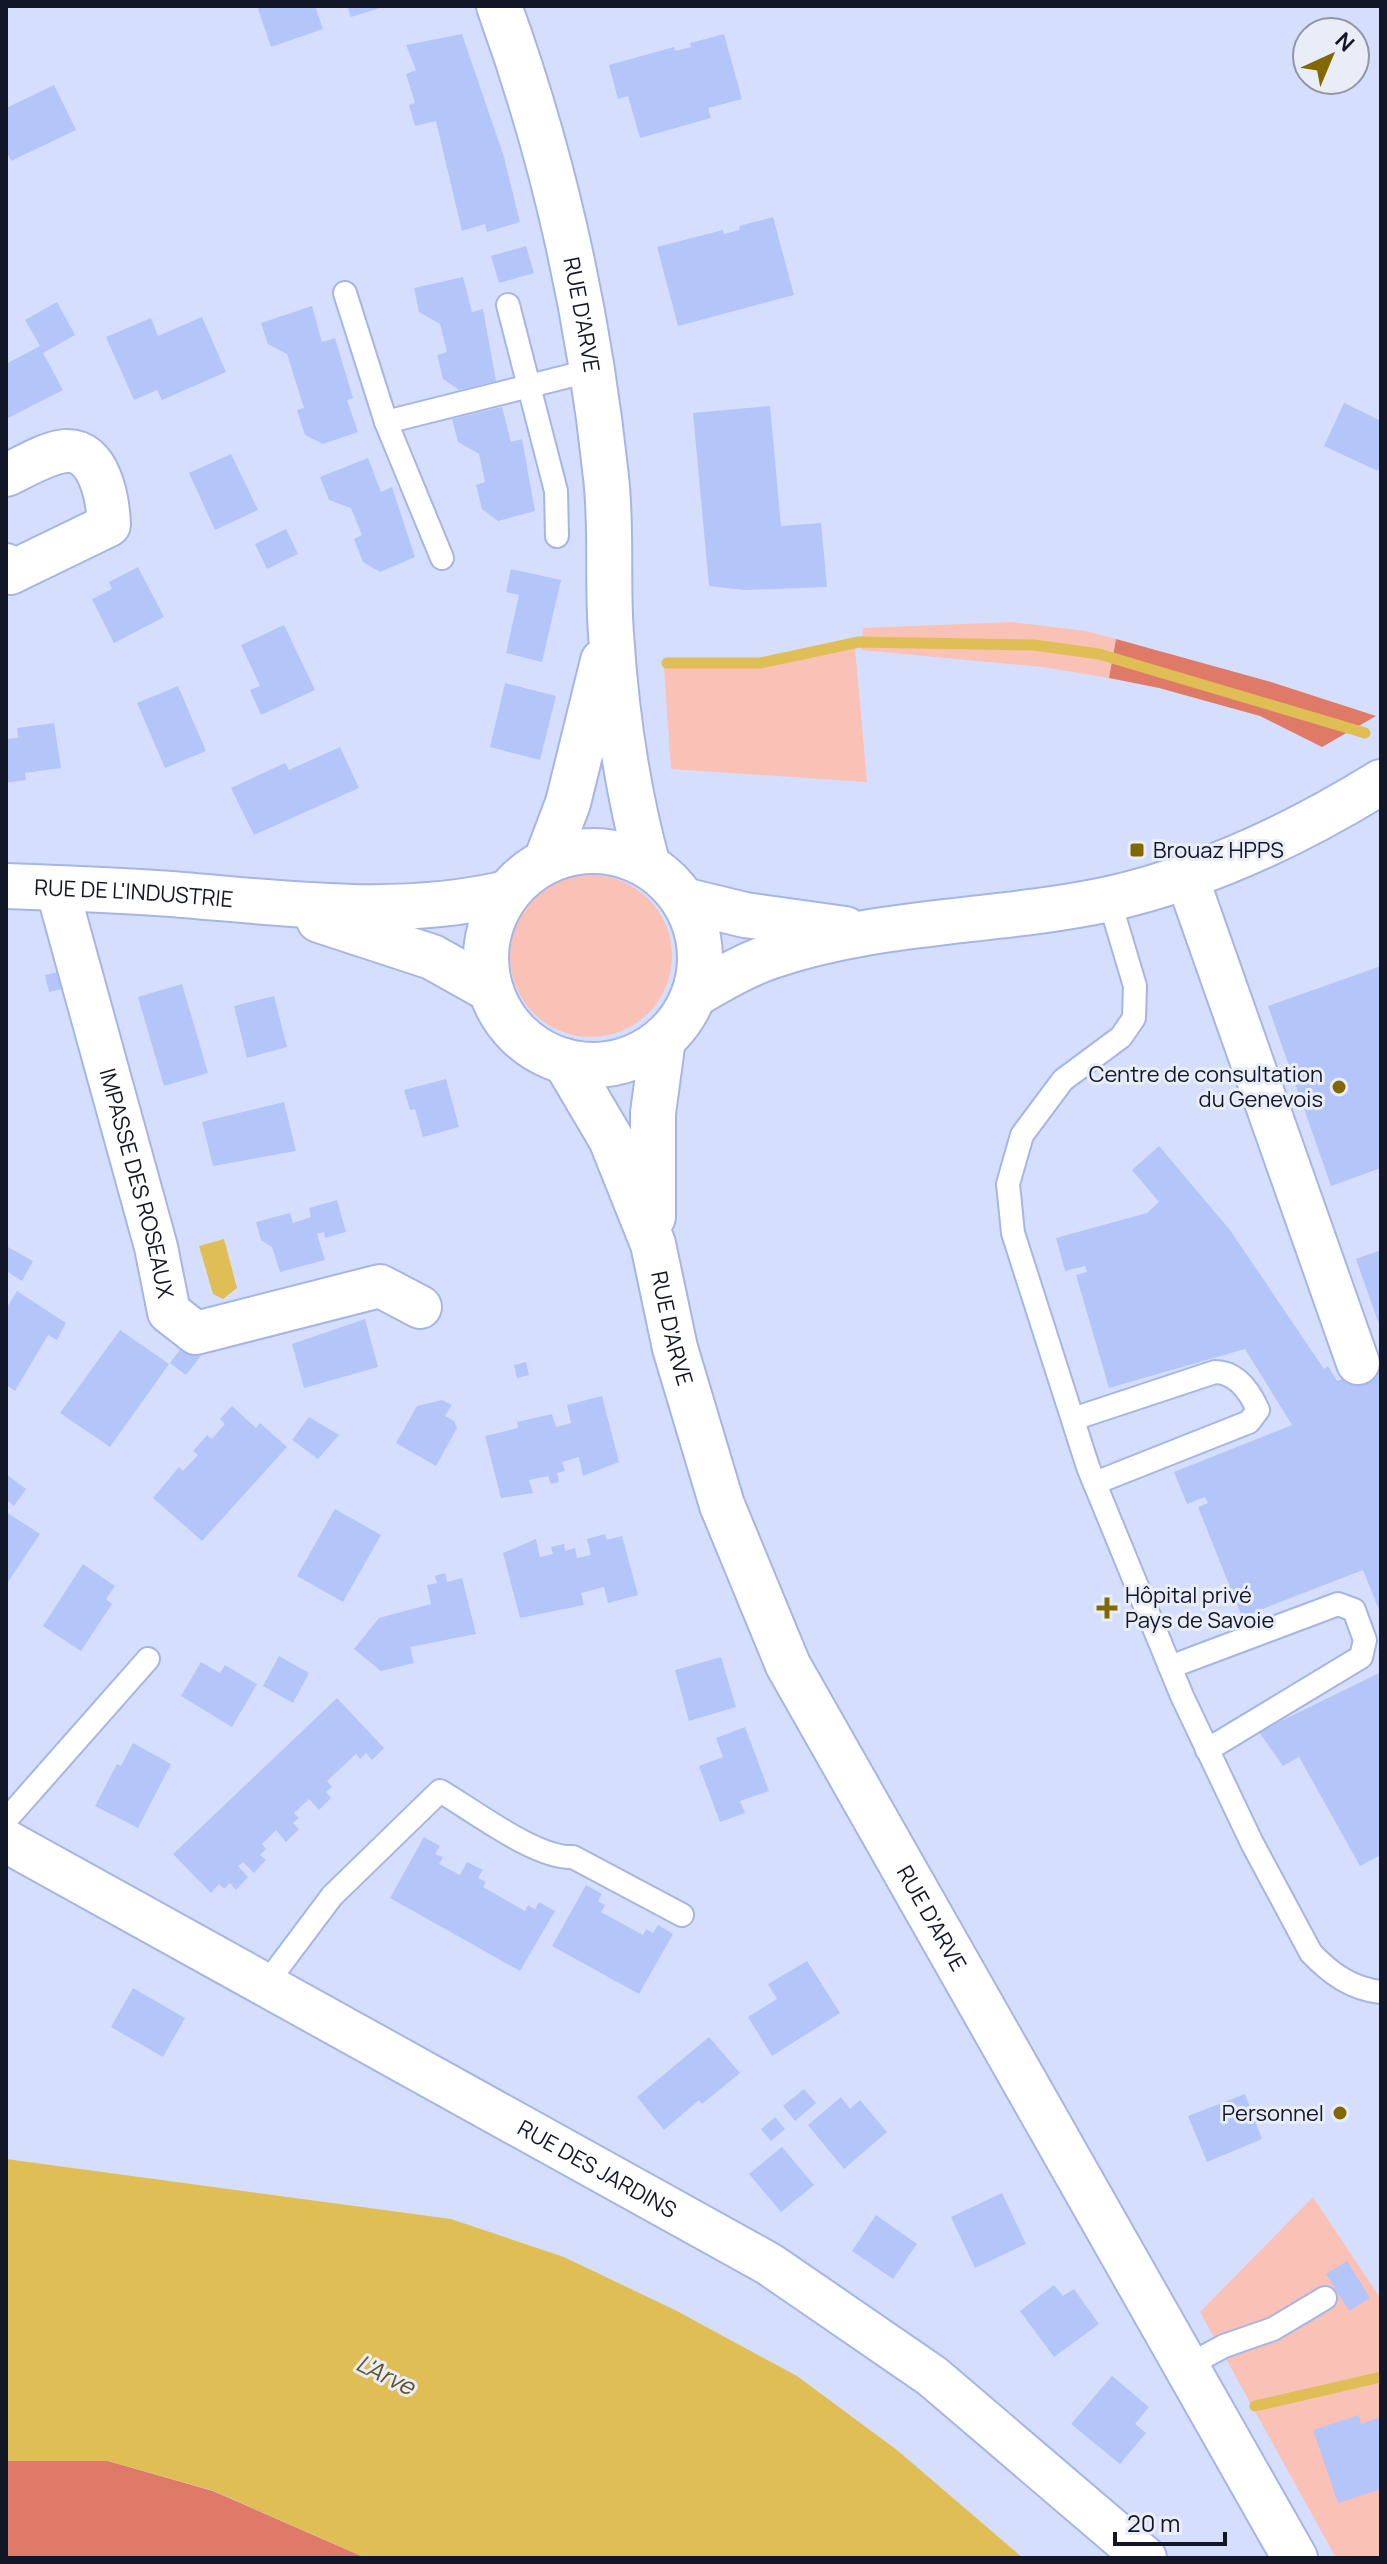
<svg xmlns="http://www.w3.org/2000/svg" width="1387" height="2564" font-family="Manrope,sans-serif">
  <rect width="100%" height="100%" fill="#d5dffd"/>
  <g fill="#fac1b6">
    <path d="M1011,622l75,9 30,8 -7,39 -66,-11 -182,-17 2,-22z"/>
    <path d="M855,648l12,134 -196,-13 -7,-101 101,-1z"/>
    <circle cx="591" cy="956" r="81"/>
    <path d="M1313,2197l68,102v259h-45l-136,-246z"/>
  </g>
  <g fill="#df7a68">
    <path d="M1116,639l155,43 105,34 -54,31 -62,-31 -101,-28 -50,-10z"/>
    <path d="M6,2461h102l105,30 153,67h-360z"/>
  </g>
  <g fill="#e0be56">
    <path d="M224,1239l13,49 -14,11 -10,-5 -14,-48z"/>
    <path d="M6,2159l445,60 113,38 113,54 120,65 100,74 126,108h-657l-152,-67 -106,-30h-102z"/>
  </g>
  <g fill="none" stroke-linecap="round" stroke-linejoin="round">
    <g stroke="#e0be56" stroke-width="11">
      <path d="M667,663h93l99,-21 175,3 65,9 266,79"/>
      <path d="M1255,2406l126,-29"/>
    </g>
  </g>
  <g fill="#b4c5fa">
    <path d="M257,6h58l8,23 -52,18z"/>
    <path d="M347,6h36v1l-32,10z"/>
    <path d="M462,34l42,123 16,65 -33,10 -2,-8 -23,7 -26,-110 -21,5 -6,-21 6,-2 -9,-29 10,-4 -10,-25z"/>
    <path d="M724,34l18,65 -34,9 3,10 -71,20 -12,-42 -10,3 -9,-34 65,-18 1,4 16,-4 -1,-4z"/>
    <path d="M54,85l22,45 -65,31 -5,-11v-42z"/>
    <path d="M773,217l21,78 -116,31 -21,-79 66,-17 1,4 16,-4 -1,-4z"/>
    <path d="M526,246l8,27 -35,10 -8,-27z"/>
    <path d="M463,277l9,35 11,-3 13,72 -37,9 -16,-11 -6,-24 10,-3 -7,-28 -21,-12 -5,-24z"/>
    <path d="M57,302l18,33 -32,18 20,37 -57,29v-55l34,-18 -15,-26z"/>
    <path d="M312,306l10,36 13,-4 18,60 -6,2 11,32 -35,12 -18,-9 -8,-25 7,-2 -17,-54 -19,-10 -7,-21z"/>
    <path d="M202,317l24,55 -64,28 -5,-10 -23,10 -28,-63 45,-19 7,18z"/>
    <path d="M1344,403l37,18v42l-3,8 -54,-25z"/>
    <path d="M770,406l11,120 40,-3 6,64 -82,3 -36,-4 -16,-173z"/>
    <path d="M502,407l9,35 11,-3 13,72 -37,10 -16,-12 -6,-24 9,-3 -6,-28 -21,-12 -6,-23z"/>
    <path d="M231,454l27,56 -43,20 -26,-57z"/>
    <path d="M368,458l13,34 11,-5 23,70 -35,15 -17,-10 -9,-23 8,-4 -11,-27 -22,-8 -9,-23z"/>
    <path d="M286,529l12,25 -31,15 -12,-25z"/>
    <path d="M138,567l26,50 -50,26 -22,-44 20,-10 -3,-7z"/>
    <path d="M511,569l50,11 -19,82 -36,-9 13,-58 -13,-3z"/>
    <path d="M284,625l31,65 -54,25 -11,-25 10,-4 -19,-41z"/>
    <path d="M505,683l51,13 -16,64 -50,-13z"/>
    <path d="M178,686l28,65 -41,17 -28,-65z"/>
    <path d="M54,723l7,45 -36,5 1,7 -20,3v-44l12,-1 -1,-10z"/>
    <path d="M340,747l19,41 -105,47 -23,-47 54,-25 4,7z"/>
    <path d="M1381,966v202l-50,18 -63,-180z"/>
    <path d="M66,970l4,17 -21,5 -4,-17z"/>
    <path d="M182,984l26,89 -44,13 -26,-89z"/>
    <path d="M274,996l13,51 -40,11 -13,-52z"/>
    <path d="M446,1079l13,48 -36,10 -8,-28 -5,1 -6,-20z"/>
    <path d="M284,1102l12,49 -83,15 -11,-44z"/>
    <path d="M1159,1146l71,84 94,139 4,-3 9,15 15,-5 -3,-10 32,-11v260l-18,-45 -121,47 -44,-110 10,-4 -3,-6 -18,7 -13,-32 118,-47 -47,-76 -136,39 -33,-113 11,-3 -2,-6 -20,5 -9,-33 91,-25 12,-11 -27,-32z"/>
    <path d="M337,1200l9,32 -21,6 -1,-6 -7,2 8,26 -45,12 -8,-25 -11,-7 -5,-18 34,-9 3,10 18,-6 -2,-9z"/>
    <path d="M6,1246l27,15 -11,20 -16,-10z"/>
    <path d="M1381,1250v80l-25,-71z"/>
    <path d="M17,1291l49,32 -9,17 -9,-5 -33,56 -9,-6v-76z"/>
    <path d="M365,1319l13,48 -74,21 -12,-44z"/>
    <path d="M120,1330l49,34 -59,83 -50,-34z"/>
    <path d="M185,1343l18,10 -17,22 -16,-12z"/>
    <path d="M526,1362l3,13 -12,3 -3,-13z"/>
    <path d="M602,1396l17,66 -36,14 -4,-19 -17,5 3,9 -8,2 2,9 -8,2 -3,-8 -19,4 4,13 -32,5 -16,-62 33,-8 -1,-6 35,-8 4,13 15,-4 -4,-18z"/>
    <path d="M442,1400l10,5 -7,11 9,5 3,7 -21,38 -40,-23 21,-37z"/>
    <path d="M232,1406l24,22 4,-5 27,24 -85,94 -49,-43 26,-31 4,4 15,-16 -5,-4 14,-16 5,4 13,-15 -5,-5z"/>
    <path d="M309,1417l30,18 -21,24 -26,-19z"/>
    <path d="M6,1474l20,15 -12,17 -8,-6z"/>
    <path d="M335,1509l46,26 -38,67 -46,-26z"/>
    <path d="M6,1512l34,22 -32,48 -2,-2z"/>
    <path d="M605,1534l2,6 15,-4 16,59 -30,8 -4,-16 -23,6 3,12 -64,13 -17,-65 33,-14 4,18 13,-3 -2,-7 13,-3 1,7 10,-3 2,10 14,-3 -4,-16z"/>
    <path d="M83,1564l32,22 -9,13 6,5 -31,47 -38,-25z"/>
    <path d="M445,1573l2,9 15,-4 14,56 -66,13 4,16 -33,8 -27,-22 25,-31 52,-14 -4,-19 10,-2 -2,-7z"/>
    <path d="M279,1656l30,17 -16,30 -30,-17z"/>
    <path d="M721,1657l15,50 -47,14 -14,-51z"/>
    <path d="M201,1662l19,11 5,-8 32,19 -25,43 -51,-31z"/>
    <path d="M1381,1672v183l-21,11 -61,-109 -16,9 -24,-34z"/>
    <path d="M337,1698l47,50 -12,12 -6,-7 -6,6 -4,-5 -29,27 5,6 -6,5 5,6 -12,12 -10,-11 -15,14 5,5 -6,5 6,6 -13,13 -10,-12 -14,14 4,5 -6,6 6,5 -12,13 -11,-11 -5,4 10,11 -12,13 -6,-7 -6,6 -5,-5 -8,9 -38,-39z"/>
    <path d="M745,1727l24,64 -29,10 5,12 -25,9 -21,-56 24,-9 -7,-19z"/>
    <path d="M133,1743l38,21 -33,64 -43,-22 22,-42 4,2z"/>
    <path d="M424,1837l16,9 -5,8 8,3 -4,7 21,11 7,-13 16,8 -5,8 8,4 -3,5 42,24 3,-6 7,4 4,-7 16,9 -35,60 -130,-73z"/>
    <path d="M586,1885l16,9 -4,7 7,4 -4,7 42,23 3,-6 7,4 5,-8 15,9 -34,60 -87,-48z"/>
    <path d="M807,1961l33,52 -68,43 -24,-39 29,-18 -9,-15z"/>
    <path d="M133,1988l52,30 -22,39 -52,-30z"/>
    <path d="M709,2037l31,36 -38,31 -3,-4 -35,30 -27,-33z"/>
    <path d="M804,2089l12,14 -21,18 -12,-15z"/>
    <path d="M1245,2094l17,45 -55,23 -19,-46z"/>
    <path d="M841,2097l9,12 10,-9 27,32 -43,37 -36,-44z"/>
    <path d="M775,2117l10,12 -14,12 -10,-12z"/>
    <path d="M782,2147l32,38 -33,27 -32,-38z"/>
    <path d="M1002,2193l24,51 -51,24 -24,-51z"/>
    <path d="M876,2215l41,29 -24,35 -41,-28z"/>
    <path d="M1347,2261l23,37 -21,13 -23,-37z"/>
    <path d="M1054,2285l9,11 11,-7 25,35 -45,33 -34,-46z"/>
    <path d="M1112,2376l37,31 -14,17 11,9 -26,31 -49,-40z"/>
    <path d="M1359,2415l2,9 20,-7v72l-43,14 -25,-73z"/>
  </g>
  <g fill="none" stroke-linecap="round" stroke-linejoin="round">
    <g stroke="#a5b5e6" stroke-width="26">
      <g id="lane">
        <path d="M345,293l41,129 207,-52"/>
        <path d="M508,305l48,186 1,45"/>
        <path d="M386,422l56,136"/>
        <path d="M1109,899l26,87 -1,32 -13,19 -58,43 -41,55 -14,49 5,49 75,234 94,229 70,147 59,110c20,21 41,36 70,39"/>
        <path d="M1073,1419l142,-47c22,0 35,20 43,38l-9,12 -154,61"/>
        <path d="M1170,1667l168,-63 16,6 11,30 -4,17 -154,93"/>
        <path d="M6,1820l142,-161"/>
        <path d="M266,1984l66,-88 108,-105c33,19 96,68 133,66l109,58"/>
        <path d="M1187,2366l37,-20 49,-17 52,-31"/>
      </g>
    </g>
    <g stroke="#a5b5e6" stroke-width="46">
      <g id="street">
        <path d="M6,475c18,-8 40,-22 59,-24 35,-3 43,49 44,74l-99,48 -4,-8"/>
        <path d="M1186,875l172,488"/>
        <path id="s1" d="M57,888l99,359 13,65 27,21 184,-47 40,21"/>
        <path id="s2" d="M6,1841l763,423 163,112 213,182"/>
      </g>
    </g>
    <g stroke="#a5b5e6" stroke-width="48">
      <g id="secondary">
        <path id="s3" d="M499,6c55,151 90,311 107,471 6,52 1,104 5,157 5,78 16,156 37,232"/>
        <path d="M546,861l22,-58 35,-142"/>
        <path d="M683,900l62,15 100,14"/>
        <path d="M694,995c24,-14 49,-29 75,-38 109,-38 228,-34 340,-58 97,-22 188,-65 272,-117"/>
      </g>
    </g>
    <g stroke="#a5b5e6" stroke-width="48">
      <g id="primary">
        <circle cx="593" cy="958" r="107"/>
        <path id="s4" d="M6,886c55,2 110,4 165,8 111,9 227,25 336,-1"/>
        <path d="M319,920l113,37 59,33"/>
        <path id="s5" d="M565,1061l46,78 42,105 22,104 47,157 66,160 507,893"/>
        <path d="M653,1217v-104l10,-74"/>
      </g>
    </g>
    <use href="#lane" stroke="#fff" stroke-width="22"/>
    <use href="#street" stroke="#fff" stroke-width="42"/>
    <use href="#secondary" stroke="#fff" stroke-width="44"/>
    <use href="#primary" stroke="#fff" stroke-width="44"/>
  </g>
  <g fill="#826800" stroke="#e9edf7" stroke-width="3">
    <rect x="1129" y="842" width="16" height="16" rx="4"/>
    <circle cx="1339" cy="1087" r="8"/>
    <path d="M1103 1596h8v8h8v8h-8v8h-8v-8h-8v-8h8z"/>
    <circle cx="1340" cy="2113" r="8"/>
  </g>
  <g text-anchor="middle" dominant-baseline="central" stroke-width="6" stroke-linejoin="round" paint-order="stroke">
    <g font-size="22" fill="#121728" stroke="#e9edf7">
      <text stroke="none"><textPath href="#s3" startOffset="320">RUE D'ARVE</textPath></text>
      <text stroke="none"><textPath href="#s4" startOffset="128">RUE DE L'INDUSTRIE</textPath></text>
      <text stroke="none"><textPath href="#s1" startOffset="306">IMPASSE DES ROSEAUX</textPath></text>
      <text stroke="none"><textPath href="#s5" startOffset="290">RUE D'ARVE</textPath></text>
      <text stroke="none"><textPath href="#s5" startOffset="938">RUE D'ARVE</textPath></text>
      <text stroke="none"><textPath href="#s2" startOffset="676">RUE DES JARDINS</textPath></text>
    </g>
    <g font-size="22" fill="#121728" stroke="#e9edf7" text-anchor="start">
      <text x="1153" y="850">Brouaz HPPS</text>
      <text x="1323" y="1074" text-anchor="end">Centre de consultation<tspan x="1323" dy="25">du Genevois</tspan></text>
      <text x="1125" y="1595">Hôpital privé<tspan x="1125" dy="25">Pays de Savoie</tspan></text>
      <text x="1324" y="2113" text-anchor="end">Personnel</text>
    </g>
    <g font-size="24" font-style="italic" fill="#64562b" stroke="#e9edf7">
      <text transform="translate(386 2374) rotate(26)">L'Arve</text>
    </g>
  </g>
  <rect width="1387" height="2564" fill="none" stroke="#121728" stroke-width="16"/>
  <g transform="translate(1331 56) rotate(44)"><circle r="38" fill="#e9edf7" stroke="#9397a4" stroke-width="2"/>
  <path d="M0-6L14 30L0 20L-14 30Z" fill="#826800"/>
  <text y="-12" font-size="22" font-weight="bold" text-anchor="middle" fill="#121728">N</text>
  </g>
  <path d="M1115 2532v12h110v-12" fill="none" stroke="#121728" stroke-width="4"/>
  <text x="1127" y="2532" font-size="24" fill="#121728" stroke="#e9edf7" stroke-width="6" paint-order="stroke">20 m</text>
</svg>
